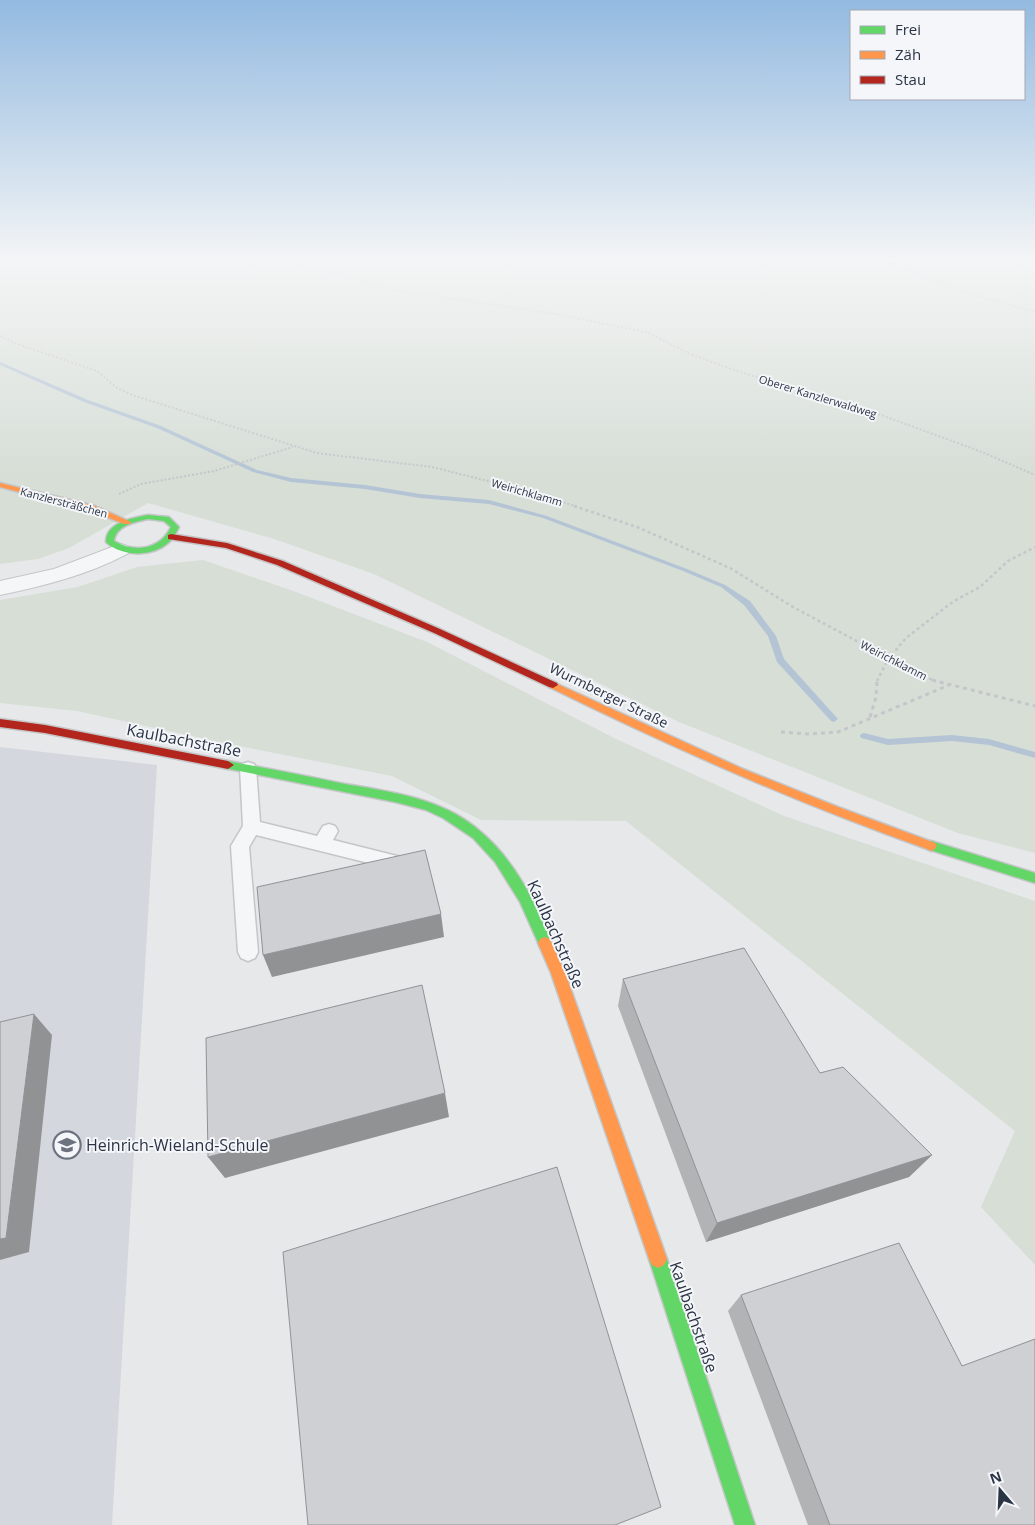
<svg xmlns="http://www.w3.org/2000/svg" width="1035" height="1525" font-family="'Open Sans',sans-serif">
  <rect width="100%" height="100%" fill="#e6e8ea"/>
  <path fill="#d4d7dd" d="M0,747l157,18 -45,760h-112z"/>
  <g fill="#d6ded6">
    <path d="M0,261h1035v592l-77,-20 -279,-111 -305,-148 -100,-35 -126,-36 -79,45 -31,11 -38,5z"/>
    <path d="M203,560l93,32 131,50 187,96 170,78 251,85v364l-54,-58 34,-76 -389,-310 -145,-1 -89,-44 -163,-32 -152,-33 -77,-8v-103l78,-13 59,-20z"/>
  </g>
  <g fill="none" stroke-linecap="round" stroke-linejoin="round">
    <g fill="#b4c4d5" fill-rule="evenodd">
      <path d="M0,362l88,38 73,26 96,44 34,8 74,7 55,9 69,6 58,16 140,53 38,16 25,16 26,35 8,23 54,60 -4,3 -3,-1 -54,-59 -9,-26 -24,-31 -23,-18 -38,-16 -140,-53 -54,-14 -69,-6 -55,-9 -74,-7 -38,-10 -96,-44 -73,-26 -84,-37z"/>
      <path d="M864,733l24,6 64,-4 37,4 46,13v6l-46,-13 -37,-4 -64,4 -27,-7 -1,-2 1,-2z"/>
    </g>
    <g stroke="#c4c6c8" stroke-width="3">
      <path id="lane" d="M248,762l6,2 2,4 4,54 57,14 6,-10 6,-2 6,2 3,5 -5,9 64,16 6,2 3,5 -3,5 -6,2 -141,-35 -7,12 9,105 -3,6 -7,3 -7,-3 -3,-6 -7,-106 12,-20 -3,-58 2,-4z"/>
    </g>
    <g stroke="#c4c6c8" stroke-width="2">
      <path id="street" d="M120,544l7,2 4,4 -4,4c-40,21 -83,32 -127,41v-14l54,-12z"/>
    </g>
    <g stroke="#c4c6c8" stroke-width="3">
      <g id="fast">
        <path d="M148,515l21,2 10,10c-3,6 -6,12 -11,16 -16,14 -47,14 -62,-1 0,-20 27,-24 42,-27zM148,519l16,2 7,6c-11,23 -36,26 -57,14 2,-16 21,-19 34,-22z"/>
        <path d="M228,761c37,7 75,14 112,22 49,9 102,14 141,49 34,29 54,70 71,111l-2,4 -5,2 -5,-2 -20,-45 -25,-40 -22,-24 -30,-20 -17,-8 -31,-8 -171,-34 -2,-3z"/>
        <path d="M931,841l104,32v10l-108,-34 -2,-3 2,-3z"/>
        <path d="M658,1250l6,3 3,6 88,266h-20l-86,-266 3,-6z"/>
      </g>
    </g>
    <g stroke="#c4c6c8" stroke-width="3">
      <g id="slow">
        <path d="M0,483l95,23 36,16 -1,2h-6l-35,-14 -89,-23z"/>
        <path d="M553,682l190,87 95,38 97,36 2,3 -2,3 -4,2 -4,-2c-130,-46 -254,-101 -378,-162l-1,-2z"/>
        <path d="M545,937l5,2 15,34 102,286 -3,6 -6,3 -6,-3 -3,-6 -98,-286 -13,-30 2,-4z"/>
      </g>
    </g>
    <g stroke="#c4c6c8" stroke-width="3">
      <g id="jam">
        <path d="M171,534l56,9 56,18 157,68 117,54 1,2 -5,3 -4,-1 -115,-54 -157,-68 -51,-17 -58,-9v-4z"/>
        <path d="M0,719l45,6 183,36 6,4 -6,4 -183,-36 -45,-6z"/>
      </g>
    </g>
    <g stroke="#c5c6ca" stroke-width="2" stroke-dasharray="2 2" stroke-linecap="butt">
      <path d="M276,261l70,15 52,15 158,23 93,19 41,21 50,18 133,40 109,40 53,23"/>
      <path d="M885,261l73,29 77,22"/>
      <path d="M0,336l17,8 80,27 20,17 15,7 185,58 115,14 99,25 47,15"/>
      <path d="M119,494l22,-10 73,-13 79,-24"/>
    </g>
    <g stroke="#c5c6ca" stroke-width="2.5" stroke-dasharray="3 3" stroke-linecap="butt">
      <path d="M574,506l63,21 93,41 63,39 131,70 12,4"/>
      <path d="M877,681l11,-22 18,-21 48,-37 26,-14 28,-26 27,-14"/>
    </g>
    <g stroke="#c5c6ca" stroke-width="3" stroke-dasharray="4 4" stroke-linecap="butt">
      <path d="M932,680l103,26"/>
      <path d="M870,717l6,-20 1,-17"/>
      <path d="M781,732l28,2 29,-2 111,-47"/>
    </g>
    <use href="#lane" fill="#f5f6f7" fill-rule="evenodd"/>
    <use href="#street" fill="#f5f6f7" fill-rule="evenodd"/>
    <use href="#fast" fill="#63d668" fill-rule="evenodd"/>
    <use href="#slow" fill="#ff974d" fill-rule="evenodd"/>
    <use href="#jam" fill="#b3261e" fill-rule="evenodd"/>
  </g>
  <g fill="#b1b3b5">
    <path d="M623,979l197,94 112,82 -23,22 -203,65 -88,-236z"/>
    <path d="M741,1295l294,230h-227l-80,-214z"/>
  </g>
  <g fill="#909294">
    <path d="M441,914l3,23 -172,40 -9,-22z"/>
    <path d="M34,1014l18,21 -23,217 -29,8v-21z"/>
    <path d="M445,1093l4,24 -224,61 -17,-21z"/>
    <path d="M932,1155l-23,22 -203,65 11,-19z"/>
  </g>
  <g fill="#ced0d3" stroke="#909294">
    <path d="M425,850l16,64 -178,41 -6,-68z"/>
    <path d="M744,948l76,125 23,-6 89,88 -215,68 -94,-244z"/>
    <path d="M422,985l23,108 -237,64 -2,-119z"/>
    <path d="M34,1014l-28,224 -6,1v-217z"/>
    <path d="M557,1167l104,340 -46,18h-307l-25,-273z"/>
    <path d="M899,1243l63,123 73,-27v186h-205l-89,-230z"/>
  </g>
  <linearGradient id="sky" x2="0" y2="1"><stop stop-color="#93bae0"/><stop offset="0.55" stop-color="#f4f5f6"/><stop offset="1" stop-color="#f4f5f6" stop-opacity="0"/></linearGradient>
  <rect width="1035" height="474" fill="url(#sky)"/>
  <defs>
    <g id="university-ring" transform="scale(1.4375)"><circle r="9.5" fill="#f4f6f9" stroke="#6c737f" stroke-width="1.5"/><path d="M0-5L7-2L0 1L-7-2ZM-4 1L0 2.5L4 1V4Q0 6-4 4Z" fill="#6c737f"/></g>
  </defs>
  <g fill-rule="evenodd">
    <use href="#university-ring" x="67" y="1145"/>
  </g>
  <g text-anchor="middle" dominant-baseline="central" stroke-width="4" stroke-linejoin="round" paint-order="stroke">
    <g font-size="11" fill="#2b3445" stroke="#f4f6f9">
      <text transform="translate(818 396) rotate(17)">Oberer Kanzlerwaldweg</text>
      <text transform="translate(527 492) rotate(16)">Weirichklamm</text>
      <text transform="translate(64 502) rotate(15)">Kanzlersträßchen</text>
      <text transform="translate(894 660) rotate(27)">Weirichklamm</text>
    </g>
    <g font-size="14" fill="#2b3445" stroke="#f4f6f9">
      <text transform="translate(609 695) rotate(26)">Wurmberger Straße</text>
    </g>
    <g font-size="16" fill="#2b3445" stroke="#f4f6f9">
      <text transform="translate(184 740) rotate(11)">Kaulbachstraße</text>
      <text transform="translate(556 934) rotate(66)">Kaulbachstraße</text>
      <text transform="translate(694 1317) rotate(71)">Kaulbachstraße</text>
    </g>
    <g font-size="16" fill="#2b3445" stroke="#f4f6f9" text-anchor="start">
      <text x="86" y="1145">Heinrich-Wieland-Schule</text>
    </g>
  </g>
  <rect x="850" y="10" width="175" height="90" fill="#f4f6f9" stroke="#a4a8b1"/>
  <rect x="860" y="26" width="25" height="8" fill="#63d668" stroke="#a4a8b1"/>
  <text x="895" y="35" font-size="15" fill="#2b3445">Frei</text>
  <rect x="860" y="51" width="25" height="8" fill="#ff974d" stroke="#a4a8b1"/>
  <text x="895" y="60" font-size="15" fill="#2b3445">Zäh</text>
  <rect x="860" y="76" width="25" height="8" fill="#b3261e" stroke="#a4a8b1"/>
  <text x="895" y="85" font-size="15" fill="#2b3445">Stau</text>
  <g transform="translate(1000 1490) rotate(341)" stroke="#f4f6f9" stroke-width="4" paint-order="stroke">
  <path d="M0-4L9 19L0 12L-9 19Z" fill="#2b3445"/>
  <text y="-8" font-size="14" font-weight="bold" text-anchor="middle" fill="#2b3445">N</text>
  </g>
</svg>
